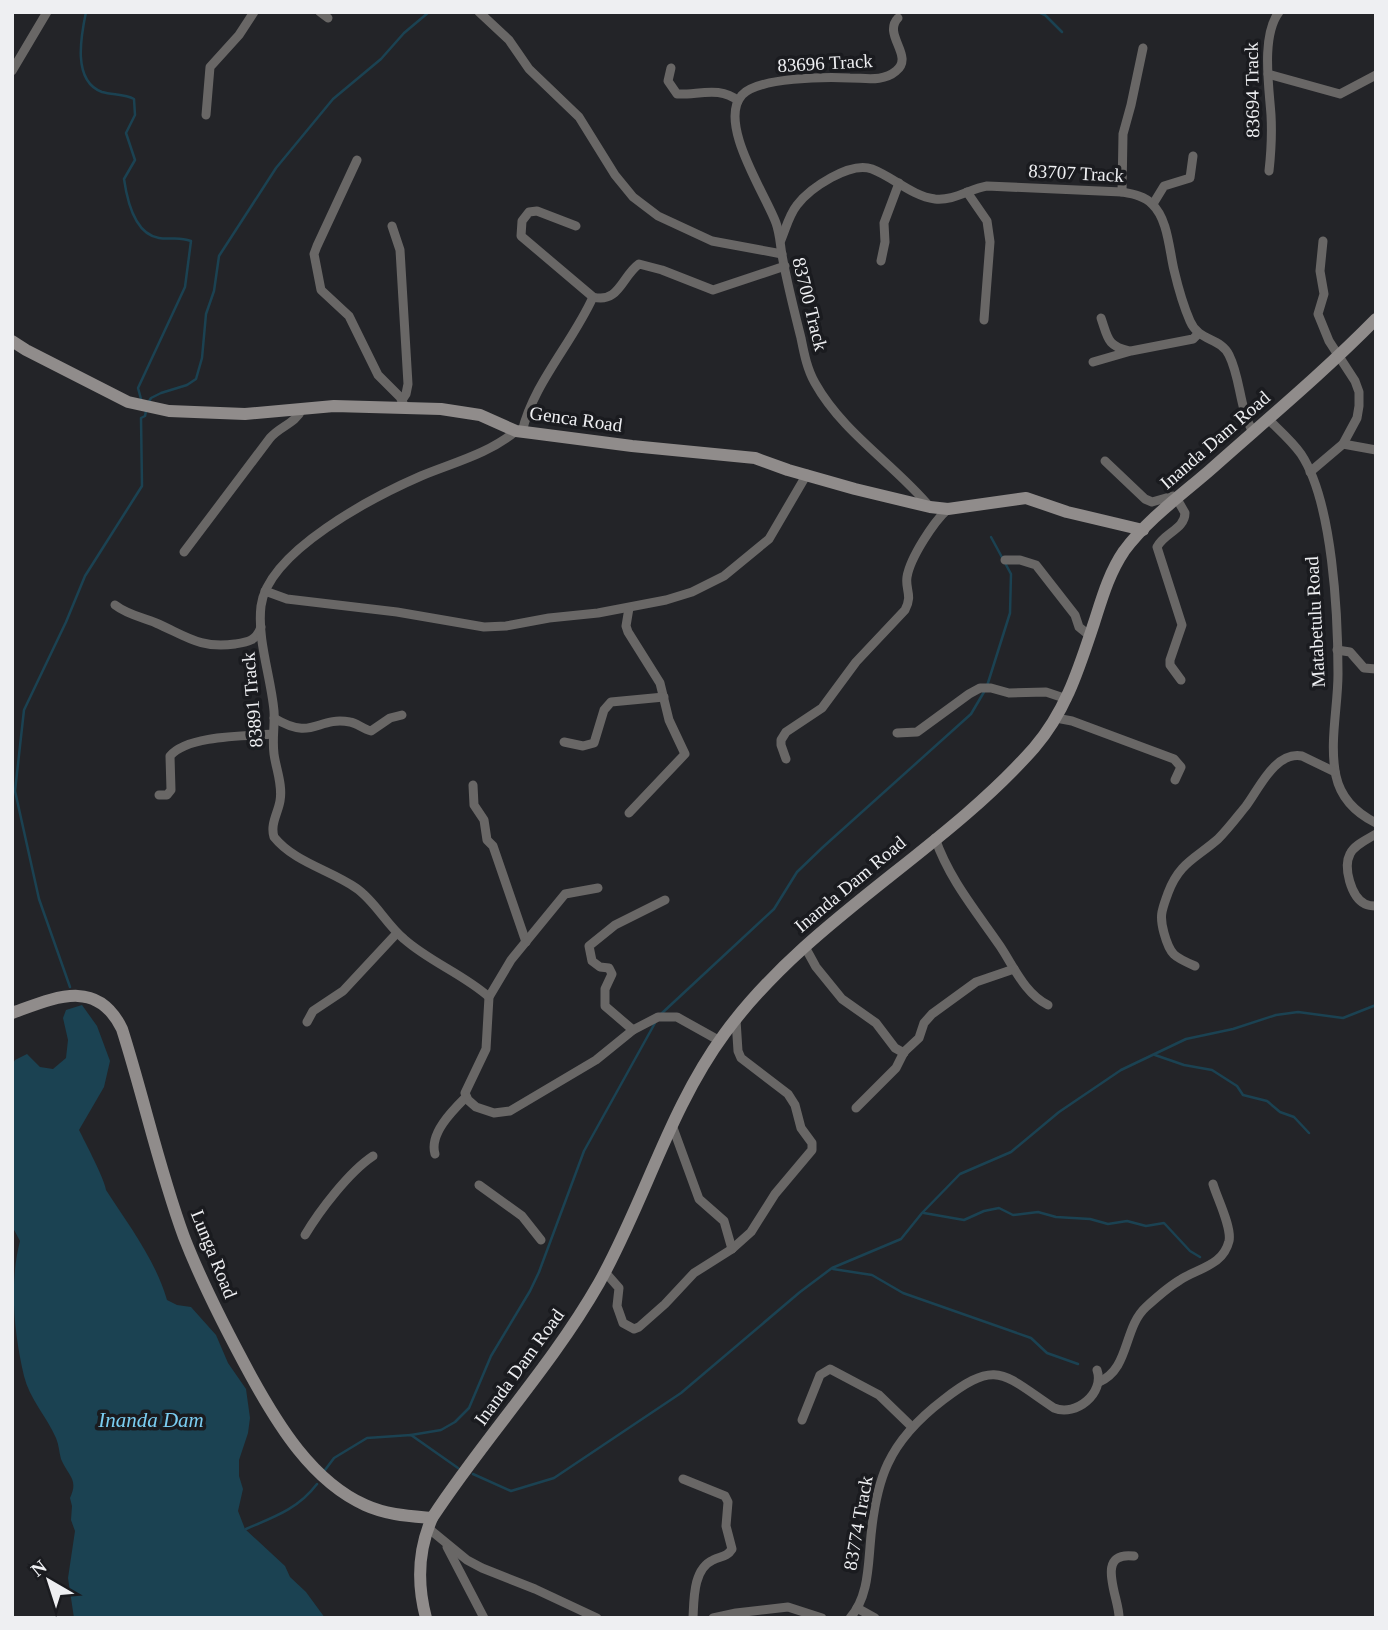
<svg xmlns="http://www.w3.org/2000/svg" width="1388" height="1630" font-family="Georgia,serif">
  <rect width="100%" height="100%" fill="#232428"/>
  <path fill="#1b4252" d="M82,1005l15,21 13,35 -6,26 -25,43c6,12 26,50 27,60 22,34 50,71 61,110l10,5 14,2 25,28 12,28 18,26 4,29 -2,15 -9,27v16l4,13 -5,22 7,18 40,37 5,11 16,15 19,26h-251l-6,-40 7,-47 -4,-11 1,-14 -2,-8c9,-19 -2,-22 -9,-39 -2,-7 -2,-14 -5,-21 -9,-21 -27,-40 -32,-62 -10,-43 -15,-92 -4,-135l-8,-15v-161l3,-5 12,-6 13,13 13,2 13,-11 2,-18 -5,-22 3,-8z"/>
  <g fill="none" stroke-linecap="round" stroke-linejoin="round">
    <g stroke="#1b4252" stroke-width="2.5">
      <path d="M86,12c-5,24 -14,69 16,80 11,3 23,2 32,7l1,16 -9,18 9,27 -11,19c3,21 10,55 35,59 12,2 19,-2 32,3l-6,46 -47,101 3,11"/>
      <path d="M1038,12l7,3 17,17"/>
      <path d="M148,403l3,-5 10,-5 26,-8 9,-6 6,-21 4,-44 8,-23 5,-35 57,-88 57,-69 48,-40 23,-26 25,-21"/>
      <path d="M987,686l23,-73 1,-39 -20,-37"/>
      <path d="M70,987l-31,-88 -24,-108 9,-81 42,-88 19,-46 57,-90 -1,-68 4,-2 1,-5"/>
      <path d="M661,1014l113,-105 23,-37 26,-25 148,-133 13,-22"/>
      <path d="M1155,1055l29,10 28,5 25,16 6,9 24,6 13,11 14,5 15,16"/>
      <path d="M924,1213l40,7 20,-9 15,-3 14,7 25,-3 18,5 34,2 18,5 19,-3 19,5 18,-3 26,28 10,6"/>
      <path d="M833,1269l39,6 31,18 128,45 16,15 31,11"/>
      <path d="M411,1435l30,-5 14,-8 14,-14 22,-52 39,-65 9,-19 45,-121 71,-128"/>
      <path d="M325,1470l9,-12 33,-20 44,-3 47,33"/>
      <path d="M473,1474l38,17 43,-13 127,-85 119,-101 32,-24 69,-29 21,-26 38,-39 51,-22 48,-40 62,-42 65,-31 47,-10 43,-14 22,-3 45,6 33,-13"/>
      <path d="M246,1529c28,-12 52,-20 71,-45"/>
    </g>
    <g stroke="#696766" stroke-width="9">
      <path d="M320,12l8,6"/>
      <path d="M479,12l30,28 20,29 50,48 36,58 18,22 25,19 54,25 70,13"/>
      <path d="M898,18c-16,17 17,38 -2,53 -13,11 -30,7 -46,7 -24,-1 -91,-1 -108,17 -25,28 24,100 34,128 4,11 4,21 6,32 5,28 12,55 19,83 3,15 6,31 14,45 28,50 79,81 115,124"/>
      <path d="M671,68l-3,13 9,13c21,1 44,-8 61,7"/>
      <path d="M12,71l35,-59"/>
      <path d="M1268,74l72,20 36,-19"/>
      <path d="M206,115l4,-48 29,-32 15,-23"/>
      <path d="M357,160l-40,86 -3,8 7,36 28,26 29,59 22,22 5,10"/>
      <path d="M1269,171c2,-18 3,-38 2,-56 -2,-29 -10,-79 8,-103"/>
      <path d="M967,192l20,29 3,21 -6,78"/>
      <path d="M1122,192l1,-58 8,-29 12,-57"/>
      <path d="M1153,204l11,-18 26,-8 3,-22"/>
      <path d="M392,226l8,24 8,134 -2,10 -4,6"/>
      <path d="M576,226l-39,-15 -8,1 -7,9 -1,15 72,61c26,7 29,-21 46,-33l23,6 51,20 72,-24"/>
      <path d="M781,240c5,-12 8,-25 16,-35 13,-17 53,-44 75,-36 21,8 40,27 63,30 19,2 34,-10 52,-13l135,6c11,2 23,4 30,12 16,15 17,45 22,66 4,17 9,35 16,51 9,21 30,16 39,34 12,24 10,53 24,77"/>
      <path d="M881,261l4,-19 -1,-19 15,-40"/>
      <path d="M1101,318c7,20 6,28 28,33"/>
      <path d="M1093,362l38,-11 62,-12 5,-5"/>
      <path d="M1268,419c11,11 24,22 33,35 32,48 37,162 37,220 0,33 -9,69 -2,102 5,23 20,37 40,47"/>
      <path d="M522,432c11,-48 51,-90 71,-135"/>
      <path d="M1343,444l33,6"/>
      <path d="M1105,461l40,38 7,3 21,-6 4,3 8,14c0,16 -21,20 -28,34l25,78 -12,35v5l11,15"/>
      <path d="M1310,472l33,-28 14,-26 2,-12v-14l-4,-11 -26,-40 -11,-27 6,-20 -4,-23 3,-30"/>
      <path d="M184,552l86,-114c10,-12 25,-14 32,-29"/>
      <path d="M1005,560h15l16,5 39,50 4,12 11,9"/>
      <path d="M265,591l22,8 110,13 87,15 22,-1 43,-8 49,-5 68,-13 26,-8 32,-16 45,-37 38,-65"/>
      <path d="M115,605c13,10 27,12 41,18 30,13 44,26 79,21 13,-2 21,-3 26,-17"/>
      <path d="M629,608l-3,18 2,6 32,51 9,37 16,34 -56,59"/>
      <path d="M1337,650l13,2 14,16 12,1"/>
      <path d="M274,718c40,24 42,-2 76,4 7,1 13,7 21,9l19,-13 12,-3"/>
      <path d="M1056,718l16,3 102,38 7,8 -6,13"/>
      <path d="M897,733l20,-1 52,-38 11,-6h11l18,5 37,-1 21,7"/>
      <path d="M564,742l19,4 11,-3 10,-33 7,-8 53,-5"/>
      <path d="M786,759l-5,-14v-5l5,-8 36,-24 34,-46 49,-52c8,-15 0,-20 2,-33 3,-19 27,-56 41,-68"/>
      <path d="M473,785l1,20 10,15 3,20 6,6 33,96"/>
      <path d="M159,795h8l4,-5 -1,-34c17,-21 77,-20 103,-22"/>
      <path d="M1376,834c-8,5 -22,11 -26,20 -7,13 1,43 15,50 2,1 8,2 11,2"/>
      <path d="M935,838c14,41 41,73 65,108 14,21 25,48 48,59"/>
      <path d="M598,888l-33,6 -54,66 -22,37 -3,52 -21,44 3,7 8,7 18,6 16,-2 86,-51 37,-30 25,-13h19l43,24"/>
      <path d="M805,947l11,20 26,32 34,24 19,25 9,5"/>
      <path d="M1195,966c-21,-9 -25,-11 -31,-33 -5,-18 -2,-23 4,-40 11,-30 27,-34 50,-54 10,-10 19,-22 28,-33 13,-17 29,-55 56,-50l33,16"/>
      <path d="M489,997c-26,-23 -59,-35 -85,-58 -18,-15 -29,-38 -48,-51 -26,-18 -62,-26 -82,-51 -4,-13 4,-24 6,-36 3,-16 -4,-32 -6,-47 -2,-15 1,-29 0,-43 -3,-34 -17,-71 -13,-105 7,-55 114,-110 160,-130 34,-14 67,-22 95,-45"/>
      <path d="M307,1022l6,-11 30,-20 54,-58"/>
      <path d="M633,1030l-28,-24v-17l7,-15 -3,-6 -9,-1 -8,-6 -3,-15 26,-21 50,-25"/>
      <path d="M856,1108l40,-40 8,-16 15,-14 5,-15 8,-9 44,-32 38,-13"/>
      <path d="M672,1125l27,74 25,22 8,28"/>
      <path d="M435,1154c-6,-20 17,-43 31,-57"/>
      <path d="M479,1185l43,31 19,24"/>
      <path d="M305,1235c15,-25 44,-63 68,-79"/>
      <path d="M605,1272l14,16 -2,18 6,17 11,6 5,-2 26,-23 29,-31 38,-24 19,-17 24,-38 37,-44v-7l-11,-15 -6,-23 -7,-11 -47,-36 -3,-7 -2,-31"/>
      <path d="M1099,1382c31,-13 24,-54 47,-75 11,-10 22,-20 34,-27 18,-12 43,-14 49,-39 3,-14 -12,-43 -16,-57"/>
      <path d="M802,1420l18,-45 10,-6 49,26 32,31"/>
      <path d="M683,1479l42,17 3,6 -2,24 6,23c-5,8 -11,7 -19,11 -20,9 -19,39 -20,58"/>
      <path d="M428,1528l39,32 15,8 53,21 62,29"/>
      <path d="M447,1547l37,71"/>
      <path d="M857,1608l18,10"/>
      <path d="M713,1618l23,-5 52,-6 34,11"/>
      <path d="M850,1618c17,-19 18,-47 20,-71 5,-68 18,-105 73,-147 54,-42 60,-26 111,8 22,9 51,-15 43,-38"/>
      <path d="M1119,1618c1,-19 -26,-67 15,-62"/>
    </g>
    <g stroke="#908c8b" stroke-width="12">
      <path d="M12,341l14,9 102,52 41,9 76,3 89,-8 107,3 39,6 36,16 16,2 100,13 123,12 33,12 67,19 75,18 18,2 78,-11 41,14 76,18"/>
      <path d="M12,1013c42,-15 85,-36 110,16 22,69 37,140 62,208 19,49 42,93 67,139 27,49 61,105 114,129 22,10 44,11 67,13"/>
      <path d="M426,1618c-9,-34 -8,-68 6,-100 53,-81 119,-151 167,-235 46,-82 70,-174 126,-250 84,-114 216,-180 309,-285 32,-37 45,-80 60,-125 8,-25 15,-50 30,-72 23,-31 56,-55 85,-80 56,-50 114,-98 167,-152"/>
    </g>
  </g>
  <g text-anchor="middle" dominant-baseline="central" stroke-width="7" stroke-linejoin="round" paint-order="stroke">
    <g font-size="19" fill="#eeeff2" stroke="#1a1b1f">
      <text transform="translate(825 63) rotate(-3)">83696 Track</text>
      <text transform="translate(1252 90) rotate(-91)">83694 Track</text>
      <text transform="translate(1076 173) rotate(3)">83707 Track</text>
      <text transform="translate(810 304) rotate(76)">83700 Track</text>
      <text transform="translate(576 419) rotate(8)">Genca Road</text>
      <text transform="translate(1215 440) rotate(-41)">Inanda Dam Road</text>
      <text transform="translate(1315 622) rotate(-93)">Matabetulu Road</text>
      <text transform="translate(252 700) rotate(-95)">83891 Track</text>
      <text transform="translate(850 884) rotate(-40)">Inanda Dam Road</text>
      <text transform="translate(214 1254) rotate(68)">Lunga Road</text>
      <text transform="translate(519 1367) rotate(-54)">Inanda Dam Road</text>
      <text transform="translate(858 1523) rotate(-80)">83774 Track</text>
    </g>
    <g font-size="21" font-style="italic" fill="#7acdf1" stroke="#1a1b1f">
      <text x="151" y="1420">Inanda Dam</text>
    </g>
  </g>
  <rect width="1388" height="1630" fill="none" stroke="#eeeff2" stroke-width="28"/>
  <g transform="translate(49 1581) rotate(321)" stroke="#1a1b1f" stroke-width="5" paint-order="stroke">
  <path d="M0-5L12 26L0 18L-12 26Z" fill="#eeeff2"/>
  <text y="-10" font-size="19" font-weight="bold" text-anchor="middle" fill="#eeeff2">N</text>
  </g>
</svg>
